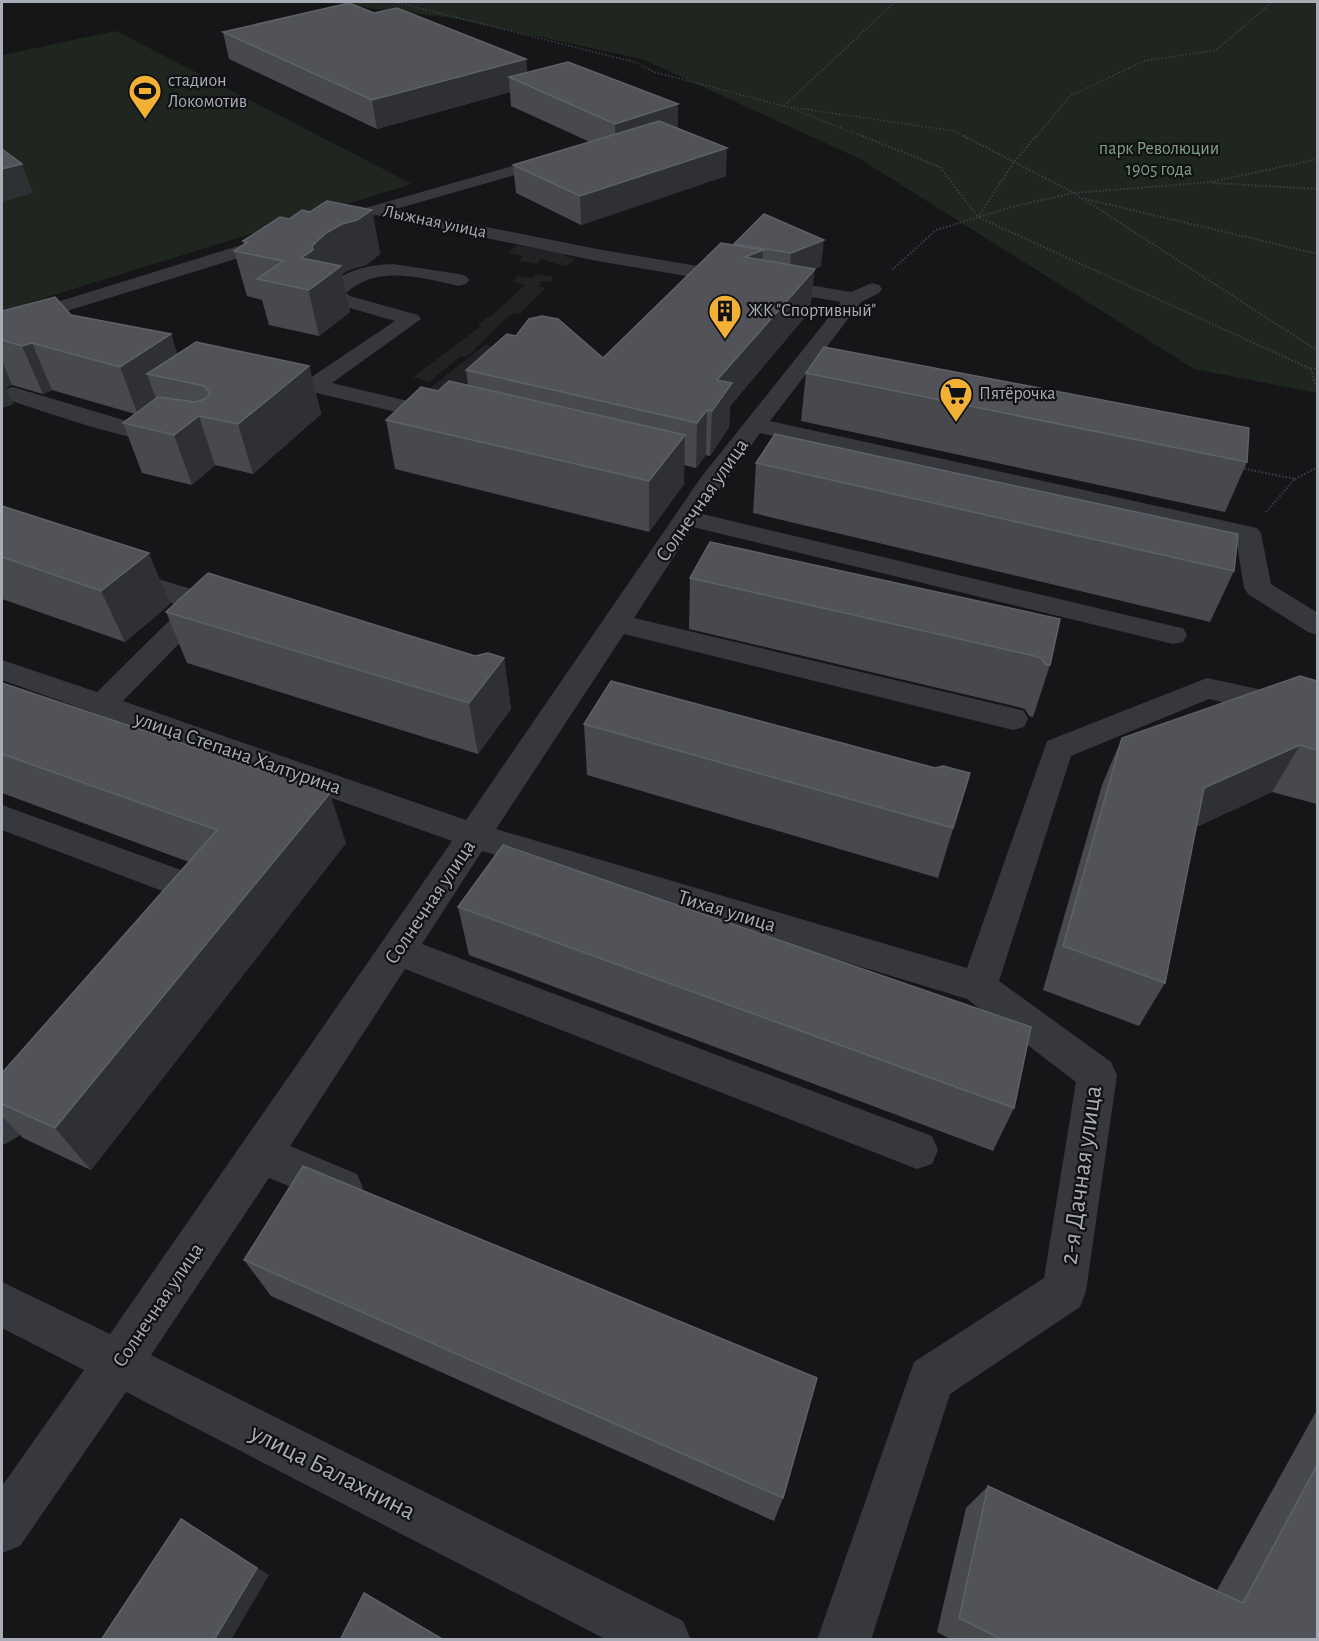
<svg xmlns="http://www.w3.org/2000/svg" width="1319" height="1641" font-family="'Alegreya Sans',sans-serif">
  <rect width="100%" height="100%" fill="#161618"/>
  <g fill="#222225">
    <path d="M517,245l48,9 -1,2 11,3 -9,8 -25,-8 -5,5 -17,-3 4,-5 -15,-3z"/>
    <path d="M536,274l18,3 -4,5 -8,-1 -4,5 8,2 -27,26 -5,-1 -10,7 -37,37 -6,-1 -32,26 -16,-5 68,-51 -3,-1 9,-8h3l35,-32 -12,-3 6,-6 12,2z"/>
    <path d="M485,345l24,6 -61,52 -27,-8z"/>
  </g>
  <g fill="#1e261f">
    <path d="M320,2h997v391l-123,-24 -334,-210 -218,-100 -190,-41z"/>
    <path d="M116,31l296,153 -410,127v-256z"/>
  </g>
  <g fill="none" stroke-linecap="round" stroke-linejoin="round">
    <g stroke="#3d3f44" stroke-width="1.5" stroke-dasharray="1.5 2" stroke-linecap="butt">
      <path d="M395,2l243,61 16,9 130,34 170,25 13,7"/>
      <path d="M784,106l111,-104"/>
      <path d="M791,108l75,30"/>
      <path d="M1035,138l35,-42 74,-35 72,-11 56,-48"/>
    </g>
    <g stroke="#3d3f44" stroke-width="2" stroke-dasharray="1.5 2" stroke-linecap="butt">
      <path d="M862,136l78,31 38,50"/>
      <path d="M964,136l110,57 244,158"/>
      <path d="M1036,136l-22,26 -36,55 333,152 7,-1"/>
      <path d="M1213,183l105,6"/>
      <path d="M1085,199l233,55"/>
      <path d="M892,270l44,-40 79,-24 59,-13 137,-11 107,-23"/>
      <path d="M1311,369l7,24"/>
      <path d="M1241,468l54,11 -30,34"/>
      <path d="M1295,479l23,-12"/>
    </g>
    <g fill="#37383d" fill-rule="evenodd">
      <path d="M558,153l6,2 2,3 -2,3 -168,48 201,40 254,43 21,-9 7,2 3,4 -3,4 -18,9 -91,119 487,107 4,5 10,51 47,29v22l-10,-3 -60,-38 -4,-6 -8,-50 -476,-105 -58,81 471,112 10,2 4,7 -4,7 -10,2 -480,-117 -59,91 379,90 11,3 4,8 -4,8 -11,3 -389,-96 -128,195 471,139 80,-227 160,-63 111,24v21l-109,-24 -138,57 -72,225 112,81 6,13 -31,216 -6,16 -130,87 -79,246h-54l91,-261 6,-17 130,-84 32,-196 -109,-83 -485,-148 -60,93 510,192 6,14 -6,14 -15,5 -512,-200 -115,177 67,28 6,14 -6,14 -15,6 -73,-30 -118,177 532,266 8,19h-84l-481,-248 -106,154 -18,7v-67l82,-116 -82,-42v-46l108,52 342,-493 -450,-161v-20l95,32 86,-85 -70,-24 -3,-6 3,-6 10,-2 10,2c19,7 98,27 106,40l-4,6 -10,3 -18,-5 -84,86 343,119 236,-344 139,-174 -244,-41 -221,-46 -47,14 -6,-1 -3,-4 3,-4z"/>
      <path d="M277,234l7,2 2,4 -2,4 -282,87v-12z"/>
      <path d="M393,264l66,10 7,2 3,4 -3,4 -7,2c-37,-8 -82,-22 -113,7l4,3 68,19 3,4 -89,64 122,29 3,5 -3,5 -8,2 -183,-44 -3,-5 3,-5 8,-2 39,10 85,-57 -59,-17 -12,-11c16,-23 44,-28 69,-29z"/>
      <path d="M13,387l124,37 41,7 4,5 -4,5c-33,8 -136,-31 -173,-42l-3,-5 3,-5z"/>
      <path d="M2,805l212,77 5,10c-9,17 -18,25 -37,19l-6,-10 2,-4 -176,-67z"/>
      <path d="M35,1068l14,5 6,13c-10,22 -30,52 -53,59v-49l19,-23z"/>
    </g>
  </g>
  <g fill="#47494d">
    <path d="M374,13l152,46 1,14 151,56 48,47 -145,49 -65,-32 -3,-28 77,-23 -79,-36 -1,-14 -133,37 -148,-70 -6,-27z"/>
    <path d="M372,210l8,44 -14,11 -15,4 -9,5 8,38 -31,24 -50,-11 -7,-25 -15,-4 -13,-45 10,-6 -1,-4 46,-22 21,-7z"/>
    <path d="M764,214l57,52 -7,3 -4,42 -80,95 -1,21 -19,29 -4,-1 -10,13 -12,-3v19l-35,48 -254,-63 -9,-49 52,-29 30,-6 -2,-15 50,-34 87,22 131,-113z"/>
    <path d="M2,311l69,4 100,19 6,20 132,12 12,48 -68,60 -38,-9 -23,20 -50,-12 -19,-50 12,-9 -83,-24 -9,4 -31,-9 -6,2 7,17 -11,4z"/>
    <path d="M806,373l441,89 -22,50 -424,-91z"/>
    <path d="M756,463l478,108 -24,51 -457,-109z"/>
    <path d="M2,506l168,98 -45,38 -123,-43z"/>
    <path d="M690,578l370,41 -10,46 -17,52 -4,-1 -4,-7 -11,-3 -325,-77z"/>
    <path d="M166,612l309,44 29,2 7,51 -33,45 -291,-91z"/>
    <path d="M1317,681v123l-45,-12 -76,35 -31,156 -26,43 -96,-36 59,-205 20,-47z"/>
    <path d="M2,683l344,160 -255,327 -68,-32 -21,-22v-43l187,-211 -187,-69z"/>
    <path d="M584,724l351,44 35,5 -32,105 -351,-103z"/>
    <path d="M458,907l556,201 -21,43 -524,-196z"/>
    <path d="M244,1260l539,238 -9,23 -503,-225z"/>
    <path d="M1317,1410v230h-365l-15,-8 29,-124 22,-22 229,104z"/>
  </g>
  <g fill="#2f3033">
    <path d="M526,59l2,27 -19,-9 1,15 -133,37 -5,-29z"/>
    <path d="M678,104v29l-62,21 -1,-30z"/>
    <path d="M727,148l-1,28 -145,49 -1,-29z"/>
    <path d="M22,164l11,29 -31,9v-33z"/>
    <path d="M372,210l8,44 -14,11 -15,4 -9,5 8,38 -31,24 -18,-78 25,-25z"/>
    <path d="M824,240l-3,26 -32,13 2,-26z"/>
    <path d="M763,250l-3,41 -15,-34z"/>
    <path d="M815,269l-5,42 -80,95 -1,21 -19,29 2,-45 5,-31z"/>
    <path d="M171,334l15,48 -39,-8 10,28 -19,13 -18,-48z"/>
    <path d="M32,343l20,47 -9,4 -21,-48z"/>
    <path d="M2,361l10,24 -6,2 7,17 -11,4z"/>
    <path d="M309,366l12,48 -68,60 -15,-50z"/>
    <path d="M707,410l-1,45 -10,13 1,-45z"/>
    <path d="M199,416l16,49 -23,20 -18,-50z"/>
    <path d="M685,435l-1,49 -35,48v-51z"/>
    <path d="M149,553l21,51 -45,38 -24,-51z"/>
    <path d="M504,658l7,51 -33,45 -9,-51z"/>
    <path d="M1300,745l-28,47 -93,43 25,-47z"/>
    <path d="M330,793l16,50 -255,327 -36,-42z"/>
    <path d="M195,1527l74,48 -38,65h-17z"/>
  </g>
  <g fill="#525359" stroke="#5f6168" stroke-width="1.5">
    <path d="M349,3l25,10 23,-5 129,51 -154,41 -149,-68z"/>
    <path d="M568,62l110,42 -63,20 -106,-47z"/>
    <path d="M659,121l68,27 -147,48 -67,-31z"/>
    <path d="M2,149l20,15 -20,5z"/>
    <path d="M327,201l45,9 -15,10 -15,4 -16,9 -14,13 1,4 -12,8 40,8 -32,24 -52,-11 26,-18 -49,-10 14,-9 -5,-1 37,-24 9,2 13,-9 8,2z"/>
    <path d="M764,214l60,26 -33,13 -57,-9z"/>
    <path d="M721,243l42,7 -18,7 70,12 -98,111 15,3 -20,28 -5,-1 -10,13 -231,-53 41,-36 9,2 13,-17 13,-3 16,3 45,39z"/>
    <path d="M55,297l16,18 100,19 -51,33 -88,-24 -10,3 -20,-6v-29z"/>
    <path d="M196,342l113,24 -71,58 -39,-8 -25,19 -51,-12 35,-26 37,5 10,-3 5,-6 -6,-7 -57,-12z"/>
    <path d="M824,347l425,81 -2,34 -441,-89z"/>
    <path d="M449,381l236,54 -36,46 -263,-61 35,-33 17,4z"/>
    <path d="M775,434l463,100 -4,37 -478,-108z"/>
    <path d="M2,506l147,47 -48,38 -99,-34z"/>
    <path d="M710,542l350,77 -10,46h-4l-5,-7 -11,-3 -340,-77z"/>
    <path d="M208,573l267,83 13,-3 16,5 -35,45 -303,-91z"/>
    <path d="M1300,676l17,5v69l-17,-5 -96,43 -39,195 -102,-37 59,-208z"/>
    <path d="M611,681l324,87 8,-2 27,7 -17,55 -369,-104z"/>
    <path d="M2,683l328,110 -275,335 -53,-24v-31l215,-243 -215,-76z"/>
    <path d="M503,845l528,182 -17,81 -556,-201z"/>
    <path d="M303,1166l514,212 -34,120 -539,-238z"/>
    <path d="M1317,1465v175h-314l-44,-22 29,-132 255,117z"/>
    <path d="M181,1519l76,49 -43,72h-113z"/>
    <path d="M364,1593l80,47h-104z"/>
  </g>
  <defs>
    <g id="stadium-pin" transform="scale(1.725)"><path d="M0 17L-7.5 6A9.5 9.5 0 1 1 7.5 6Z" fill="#f2b134" stroke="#111113"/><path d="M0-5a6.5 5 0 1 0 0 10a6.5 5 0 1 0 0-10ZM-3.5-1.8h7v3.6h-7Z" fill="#111"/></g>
    <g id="building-pin" transform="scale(1.725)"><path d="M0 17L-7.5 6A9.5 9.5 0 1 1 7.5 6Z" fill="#f2b134" stroke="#111113"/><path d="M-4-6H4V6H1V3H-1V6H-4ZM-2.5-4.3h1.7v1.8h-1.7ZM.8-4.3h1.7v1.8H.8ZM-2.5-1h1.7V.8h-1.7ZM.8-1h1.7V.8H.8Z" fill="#111"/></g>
    <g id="supermarket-pin" transform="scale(1.725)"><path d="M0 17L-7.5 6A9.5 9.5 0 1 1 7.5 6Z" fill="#f2b134" stroke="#111113"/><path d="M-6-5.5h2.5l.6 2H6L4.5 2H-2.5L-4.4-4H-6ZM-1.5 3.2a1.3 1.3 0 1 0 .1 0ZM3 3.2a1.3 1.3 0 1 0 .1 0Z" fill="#111"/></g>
  </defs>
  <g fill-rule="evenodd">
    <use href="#stadium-pin" x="145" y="91"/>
    <use href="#building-pin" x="725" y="311"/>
    <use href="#supermarket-pin" x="956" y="394"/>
  </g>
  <g text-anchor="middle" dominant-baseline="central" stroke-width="4.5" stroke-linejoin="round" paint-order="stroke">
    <g font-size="18" fill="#a8adb8" stroke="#111113" text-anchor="start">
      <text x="168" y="81">стадион<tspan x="168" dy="21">Локомотив</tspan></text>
      <text x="748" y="311">ЖК "Спортивный"</text>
      <text x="979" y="394">Пятёрочка</text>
    </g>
    <g font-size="18" fill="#7fa381" stroke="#111113">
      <text x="1159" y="149">парк Революции<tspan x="1159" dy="21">1905 года</tspan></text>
    </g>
    <g font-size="18" fill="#a8adb8" stroke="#111113">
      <text transform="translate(435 222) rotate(12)">Лыжная улица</text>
    </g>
    <g font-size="21" fill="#a8adb8" stroke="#111113">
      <text transform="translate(702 500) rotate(-55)">Солнечная улица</text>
      <text transform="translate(238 753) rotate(19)">улица Степана Халтурина</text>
      <text transform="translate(430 902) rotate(-56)">Солнечная улица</text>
      <text transform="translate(727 911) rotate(17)">Тихая улица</text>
      <text transform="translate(158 1305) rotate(-56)">Солнечная улица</text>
    </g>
    <g font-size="26" fill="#a8adb8" stroke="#111113">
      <text transform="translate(1081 1175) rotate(-82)">2-я Дачная улица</text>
      <text transform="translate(333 1472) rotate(27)">улица Балахнина</text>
    </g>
  </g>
  <rect width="1319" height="1641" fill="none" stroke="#a8adb8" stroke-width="6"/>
</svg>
